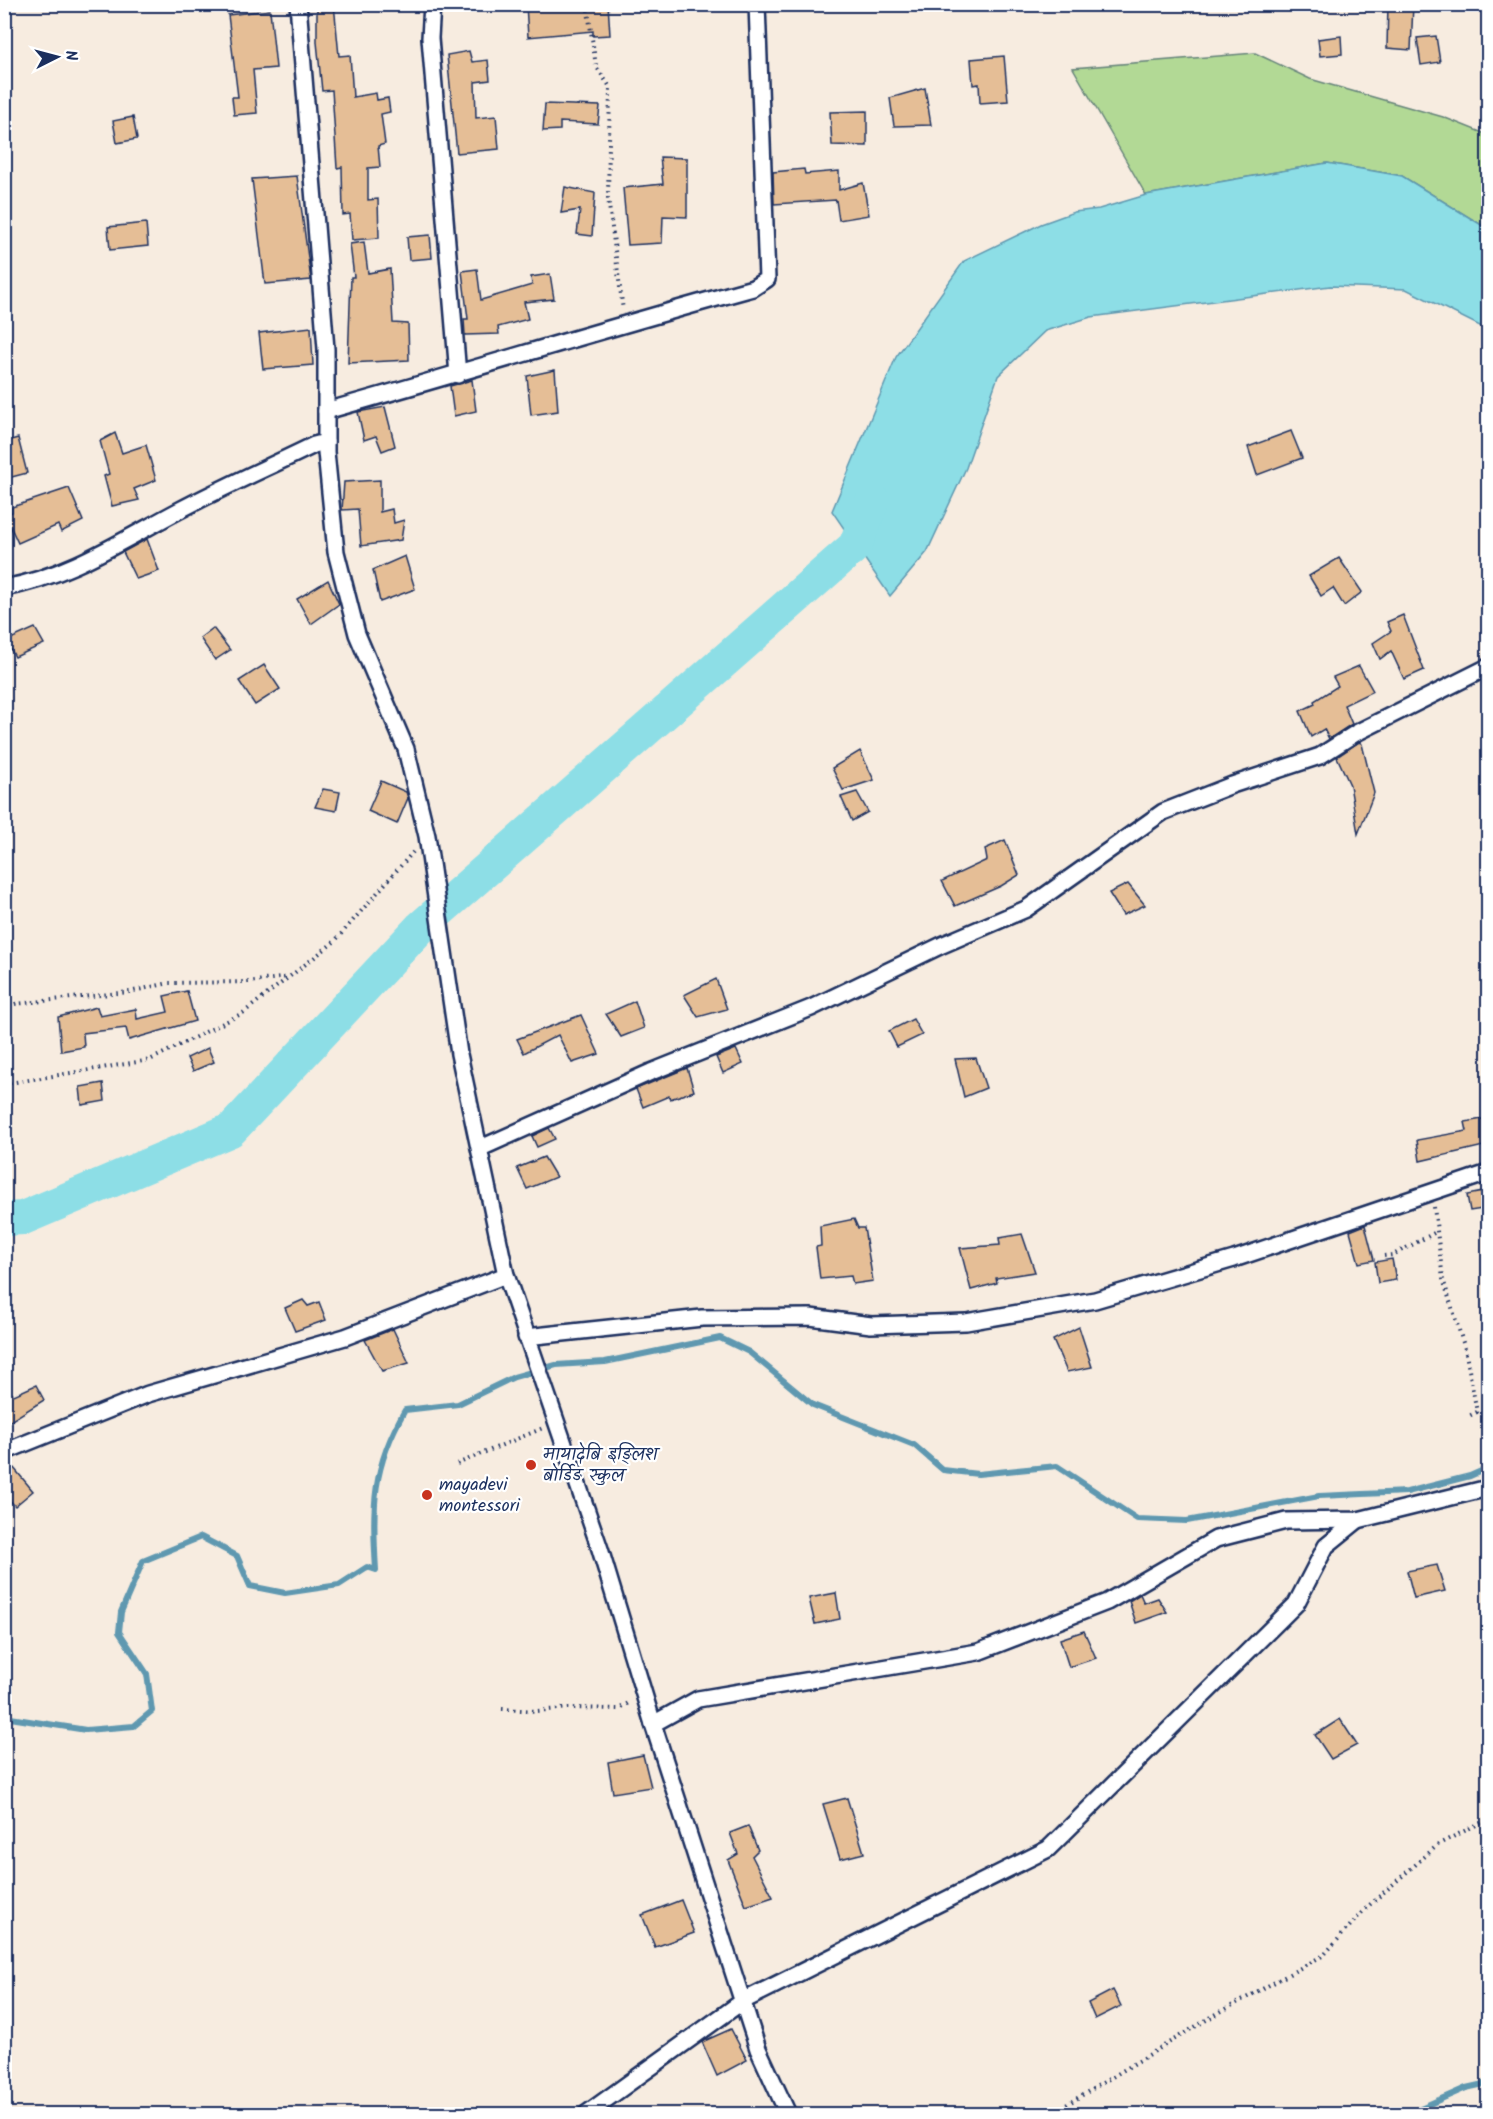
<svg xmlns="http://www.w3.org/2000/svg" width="1493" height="2119" font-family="Kalam,'Playpen Sans Deva',sans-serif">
  <rect width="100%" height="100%" fill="#f7ece0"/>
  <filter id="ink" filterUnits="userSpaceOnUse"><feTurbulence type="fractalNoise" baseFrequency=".0167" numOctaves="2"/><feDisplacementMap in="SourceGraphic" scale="12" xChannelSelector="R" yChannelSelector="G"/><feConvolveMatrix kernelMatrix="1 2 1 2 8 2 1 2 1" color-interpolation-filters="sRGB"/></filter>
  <g filter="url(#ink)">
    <path fill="#b2d995" stroke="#66847a" stroke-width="1.5" d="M1255,53l55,26 133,38 45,18v94l-86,-53 -75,-13 -181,32 -73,-127z"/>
    <path fill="#8ddee6" stroke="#5f98b0" stroke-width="1.5" d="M1327,163l75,13 86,53v101l-82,-41 -76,-3 -239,31 -46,14 -47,45 -32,92 -39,84 -37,44 -58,-85 64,-154 68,-96 77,-37 33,-12 25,-3 47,-14z"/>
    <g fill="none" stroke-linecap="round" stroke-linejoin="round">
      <g stroke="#5f98b0" stroke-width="6">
        <path d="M4,1717l82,13 48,-4 18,-15 -5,-37 -28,-42 2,-20 22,-51 58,-24 36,19 13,30 35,7 54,-8 28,-18 9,3c-4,-64 -4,-103 29,-160l53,-6 56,-27 42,-12 49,-3 115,-24 29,14 64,53 101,40 29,25 35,4 79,-8 80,53 50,2 132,-25 88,-4 63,-16 18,-8"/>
        <path d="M1407,2114l59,-26 22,-5"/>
      </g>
      <path stroke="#8ddee6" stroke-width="34" d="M4,1219l19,-1 208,-88 189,-202 435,-382 18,-46"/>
    </g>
    <g fill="#e5be96" stroke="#1b2f5e" stroke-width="1.5">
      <path d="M317,4h17l5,52 11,-1 3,42 23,-4 1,7 11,-2 2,14 -9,2 4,30 -7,2 2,21 -12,1v32l10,-1 1,39 -27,2 -2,-26 -7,1 -1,-48 -5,1 -5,-78 -10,1 -5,-49z"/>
      <path d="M526,4h82l2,31 -17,1v-5l-65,6z"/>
      <path d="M1388,4h25l-2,46 -24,-2z"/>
      <path d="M270,10l6,58 -23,2 4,43 -23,2 -2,-18h6l-10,-82z"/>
      <path d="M1341,36l1,18 -22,2 -2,-17z"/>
      <path d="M1436,36l4,26 -19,3 -4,-27z"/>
      <path d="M469,51l3,11 16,-2 2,20 -15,2 1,36 20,-2 3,33 -42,4 -10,-98z"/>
      <path d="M1004,56l4,45 -28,2 -1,-19 -6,1 -2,-26z"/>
      <path d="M925,88l6,37 -37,1 -4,-28z"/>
      <path d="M545,104l55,2 -2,18 -38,-2v8l-17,1z"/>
      <path d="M867,111v35l-35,-1 -2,-33z"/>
      <path d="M133,117l4,22 -20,4 -4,-22z"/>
      <path d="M660,157l27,1v59l-24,-1 -1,27 -34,2 -5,-57 40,-4z"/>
      <path d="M804,169l1,5 34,-3v19l24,-7 6,32 -30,5 -3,-20 -62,4 -1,-32z"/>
      <path d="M297,176l14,104 -46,4 -13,-105z"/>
      <path d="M565,187l30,6 -3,43 -15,-2 3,-24 -19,3z"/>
      <path d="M146,223l2,23 -38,4 -2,-23z"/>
      <path d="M430,235l2,23 -23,2 -2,-23z"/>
      <path d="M364,242l4,31 22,-4 3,54 15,1 1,36 -61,3 3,-86h3l-4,-33z"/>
      <path d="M477,269l4,31 51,-15 -1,-8 19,-3 4,25 -30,3 4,17 -30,8 1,7 -34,1 -1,-16h4l-6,-48z"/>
      <path d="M311,327l2,38 -50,4 -4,-36z"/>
      <path d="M555,370l3,41 -27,4 -4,-39z"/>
      <path d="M472,380l4,31 -22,5 -4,-30z"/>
      <path d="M385,407l10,39 -13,5 -6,-15 -12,4 -6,-28z"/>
      <path d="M1291,431l11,27 -45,17 -9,-28z"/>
      <path d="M115,433l7,20 24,-8 10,35 -22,9 5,11 -27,6 -8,-30 5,-2 -9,-33z"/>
      <path d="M18,438l9,35 -23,6v-37z"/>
      <path d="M380,480v32l12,-3 2,14 10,-3 -3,20 -40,6 -3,-37 -16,1 2,-28z"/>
      <path d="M69,488l14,33 -22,11 -3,-7 -40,18 -13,-28 7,-3v-5z"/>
      <path d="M147,539l12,32 -23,8 -13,-27z"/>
      <path d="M405,556l10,33 -35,13 -7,-32z"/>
      <path d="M1339,558l23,34 -18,14 -11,-18 -12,8 -12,-20z"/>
      <path d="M328,580l11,24 -28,20 -14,-25z"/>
      <path d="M1403,615l21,55 -20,9 -13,-28 -11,8 -7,-16 18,-12 -4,-9z"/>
      <path d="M35,628l9,16 -29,13 -9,-16z"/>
      <path d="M213,628l17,22 -15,10 -15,-22z"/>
      <path d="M264,665l16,24 -25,16 -16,-24z"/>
      <path d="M1359,666l14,25 -29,14 8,19 -23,15 -5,-10 -13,8 -11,-26 15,-7 -1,-3 24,-15 -5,-9z"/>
      <path d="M1359,742l3,2 12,49 -16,41 -8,-49 -13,-28z"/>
      <path d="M860,751l14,29 -31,10 -11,-22z"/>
      <path d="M381,781l25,11 2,6 -11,26 -29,-13z"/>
      <path d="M323,789l17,3 -4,19 -21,-4z"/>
      <path d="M857,792l11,20 -16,9 -11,-24z"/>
      <path d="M1005,840l14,35 -18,11 -46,20 -13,-25 45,-21 -2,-11z"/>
      <path d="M1128,884l17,21 -22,10 -14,-22z"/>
      <path d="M716,979l11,30 -29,8 -14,-22z"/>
      <path d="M187,991l8,30 -66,19 -3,-12 -43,5 1,14 -23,4 -3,-34 39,-10 3,9 36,-7 1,10 31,-7 -4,-16z"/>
      <path d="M635,1001l9,27 -23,9 -15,-23z"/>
      <path d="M581,1015l18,39 -27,9 -14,-28 -34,18 -7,-14z"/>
      <path d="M913,1019l9,16 -25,12 -8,-16z"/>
      <path d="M208,1048l6,14 -21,9 -6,-13z"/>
      <path d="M736,1049l7,15 -20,9 -7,-16z"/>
      <path d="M976,1058l10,30 -22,9 -9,-38z"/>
      <path d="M687,1068l7,23 -24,8 -1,-3 -26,11 -7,-18z"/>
      <path d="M103,1083l2,18 -23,4 -2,-18z"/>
      <path d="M1488,1118v27l-68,16 -3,-21 50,-9 -2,-9z"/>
      <path d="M549,1128l6,11 -18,8 -5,-11z"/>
      <path d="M544,1157l12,20 -29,12 -10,-21z"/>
      <path d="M1488,1191v17l-18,3 -3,-16z"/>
      <path d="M854,1219l4,9h6l9,53 -20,3 -2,-8 -31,3 -4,-32 5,-1 -1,-20z"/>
      <path d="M1365,1225l9,35 -15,3 -9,-32z"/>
      <path d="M1022,1234l13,38 -39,6 1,5 -26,7 -11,-42 40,-3 -1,-7z"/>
      <path d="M1392,1259l4,21 -18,3 -3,-21z"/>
      <path d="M303,1300l5,6 11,-4 7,18 -31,11 -10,-23z"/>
      <path d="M1079,1327l13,40 -25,5 -14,-32z"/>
      <path d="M393,1329l16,34 -27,8 -17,-31z"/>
      <path d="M36,1385l8,15 -40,25v-37l10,7z"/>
      <path d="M8,1461l25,30 -18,15 -11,-12v-32z"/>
      <path d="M1437,1565l8,26 -31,7 -7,-27z"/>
      <path d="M836,1593l4,26 -25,5 -6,-26z"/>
      <path d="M1140,1594l4,9 14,-5 9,14 -31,11 -7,-22z"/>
      <path d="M1084,1631l12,27 -27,9 -9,-28z"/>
      <path d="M1340,1719l17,26 -26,14 -16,-24z"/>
      <path d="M643,1755l8,32 -38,6 -5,-31z"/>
      <path d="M847,1798l17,55 -24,6 -17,-55z"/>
      <path d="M748,1826l10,24 -6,6 21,41 -27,9 -18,-46 10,-6 -8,-21z"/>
      <path d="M681,1900l13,33 -39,14 -13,-32z"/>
      <path d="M1113,1990l8,16 -26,13 -7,-16z"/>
      <path d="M731,2029l16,31 -30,16 -15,-34z"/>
    </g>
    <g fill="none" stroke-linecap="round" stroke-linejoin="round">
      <g stroke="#1b2f5e" stroke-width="20">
        <g id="street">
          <path d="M298,4l28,345v103l10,100 21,82 49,115 21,87 32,218 47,221 94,274 53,175 105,325 30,65"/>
          <path d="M432,4l-2,34 28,337"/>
          <path d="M326,411c143,-40 284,-84 427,-123l14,-9 -10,-275"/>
          <path d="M4,588c63,-11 119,-48 174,-77 45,-24 91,-44 136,-66l12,-3"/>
          <path d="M481,1148l170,-76 160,-64 131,-63 84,-36 137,-97 69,-27 88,-29 36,-23 132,-66"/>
          <path d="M526,1337l176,-19 108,-1 61,8 95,-3 129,-22 139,-41 254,-86"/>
          <path d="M4,1452l144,-58 197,-57 161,-62"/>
          <path d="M653,1724l45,-25 280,-47 129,-50 109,-63 70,-18 72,-1 130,-32"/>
          <path d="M586,2114l157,-113 305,-152 248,-245 30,-58 32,-26"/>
        </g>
      </g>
      <g stroke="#1b2f5e" stroke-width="4" stroke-dasharray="1.5 4.5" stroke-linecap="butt">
        <path d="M587,4l9,62 14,21 -2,111 15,112"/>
        <path d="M4,1009l11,-5 114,-12 40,-9 79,-1 40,-5"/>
        <path d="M4,1084l146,-24 93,-47 91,-71 79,-90"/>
        <path d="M1434,1207l9,72 22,70 12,63 -10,5"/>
        <path d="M1384,1256l9,-1 43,-23"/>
        <path d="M457,1464l86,-36"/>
        <path d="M502,1709l35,2 32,-3 50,1 11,-7"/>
        <path d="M1051,2114l162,-98 111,-61 42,-47 73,-64 49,-25"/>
      </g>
      <use href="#street" stroke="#fff" stroke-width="15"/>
    </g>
  </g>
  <g fill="#c8321e" stroke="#fff" stroke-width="2">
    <circle cx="531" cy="1465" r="6"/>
    <circle cx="427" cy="1495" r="6"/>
  </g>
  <g text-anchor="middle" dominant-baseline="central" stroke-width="4.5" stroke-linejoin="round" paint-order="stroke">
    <g font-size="18" fill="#1b2f5e" stroke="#fff" text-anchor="start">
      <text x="543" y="1455">मायादेबि इङ्लिश<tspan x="543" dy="21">बोर्डिङ स्कुल</tspan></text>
      <text x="439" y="1485">mayadevi<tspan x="439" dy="21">montessori</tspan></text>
    </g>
  </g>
  <rect width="1493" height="2119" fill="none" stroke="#fff" stroke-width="24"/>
  <rect x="12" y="12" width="1469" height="2095" fill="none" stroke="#1b2f5e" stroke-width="2" filter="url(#ink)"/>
  <g transform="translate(57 57) rotate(84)" stroke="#ffffff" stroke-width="4.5" paint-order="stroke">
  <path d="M0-4.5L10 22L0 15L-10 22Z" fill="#1b2f5e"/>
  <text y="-9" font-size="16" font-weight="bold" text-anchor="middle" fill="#1b2f5e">N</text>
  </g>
</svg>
